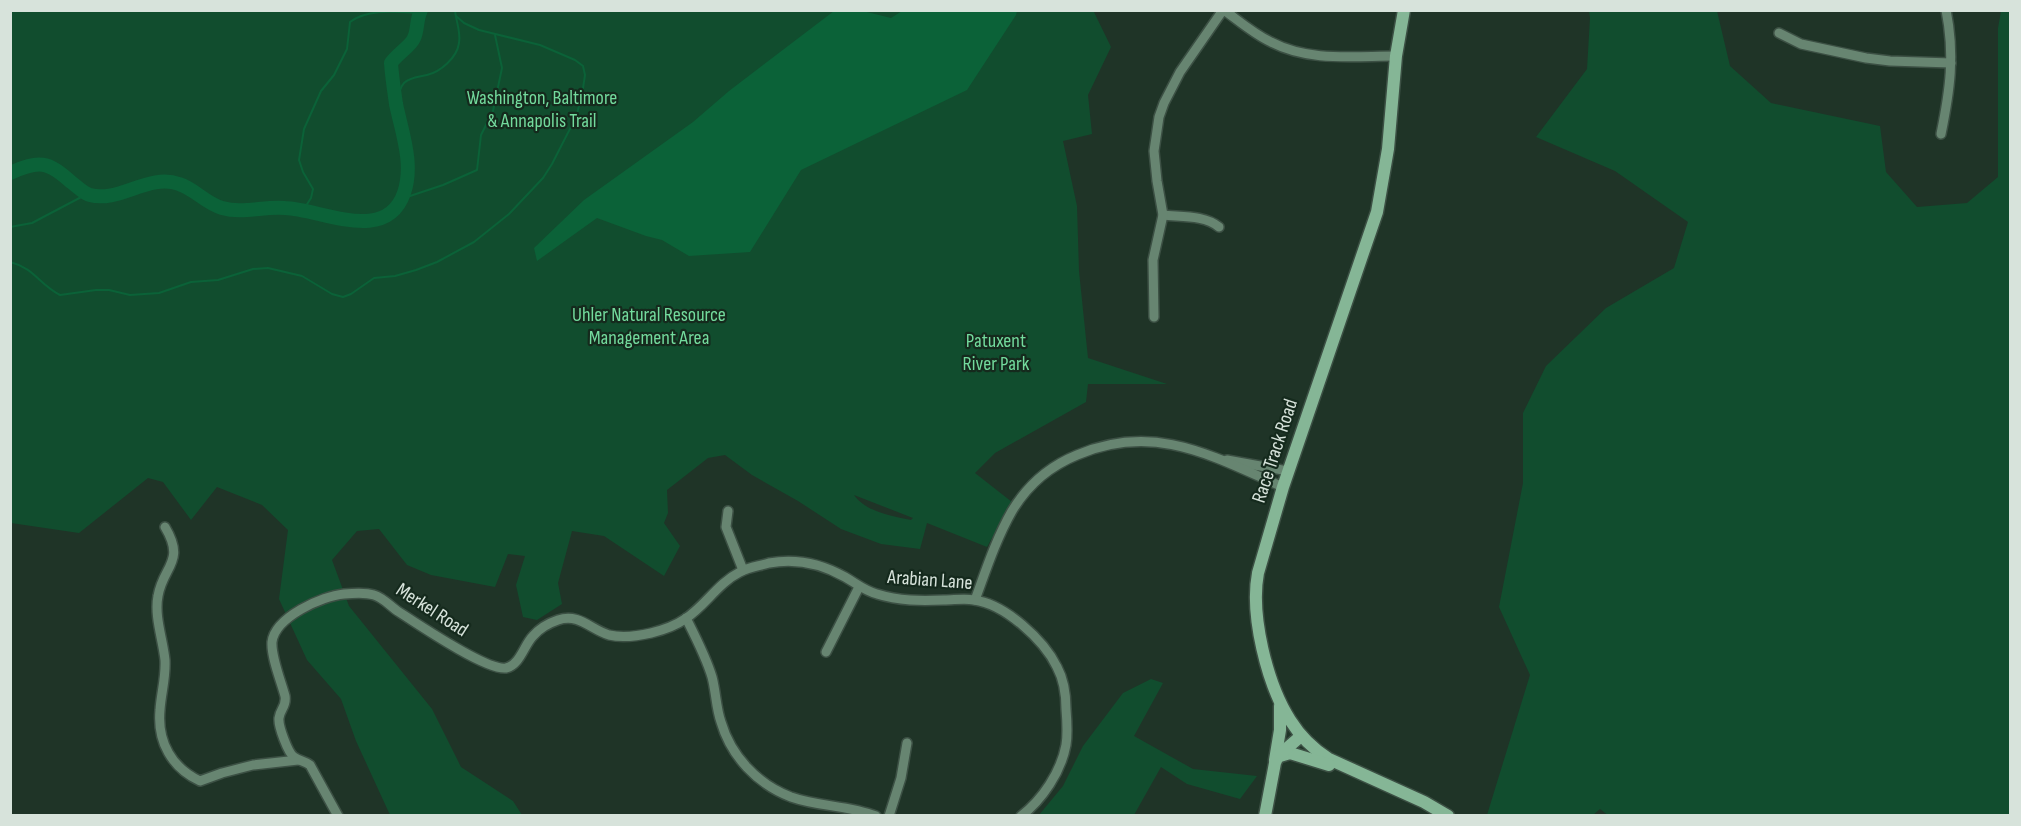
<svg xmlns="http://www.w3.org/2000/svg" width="2021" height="826" font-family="'Sofia Sans Condensed',sans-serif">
  <rect width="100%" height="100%" fill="#1f3427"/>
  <g fill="#114d2e" fill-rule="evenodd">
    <path d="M1093,10l18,37 -23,48 4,39 -29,7 14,65 2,65 9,87 79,26h-79l-2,18 -91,51 -20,20 37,29 -25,45 -60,-24 -7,26 -39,-5 -40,-15 -43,-28 -46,-26 -27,-20 -17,3 -41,32 1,23 -4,10 16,23 -16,30 -60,-40 -32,-5 -14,52 4,21 -25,16 -14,-3 -7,-32 9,-29 -17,-2 -13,33 -64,-12 -24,-10 -28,-36 -22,2 -25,29 17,46 83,103 29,58 52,34 9,14h-132l-34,-74 -15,-42 -34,-39 -28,-61 9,-69 -26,-25 -45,-18 -26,33 -28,-38 -15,-4 -69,55 -68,-10v-512zM854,495l59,23 -2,2c-19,-4 -45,-8 -57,-25z"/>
    <path d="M1589,11h128l13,55 41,37 109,23 6,46 31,35 50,-4 31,-26v-149l3,-17h9v804l-401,1 -9,-7 -7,6h-106l43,-140 -31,-68 24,-124v-70l23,-47 60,-58 68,-40 14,-46 -73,-51 -79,-34 51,-68 3,-51z"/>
    <path d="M1151,679l12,4 -29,53 59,33 64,7 -17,23 -53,-15 -26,-17 -27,48h-95l24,-29 20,-40 40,-53z"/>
  </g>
  <path fill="#0b6238" d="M834,11h29l28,7 11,-7h115l-1,4 -49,75 -166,80 -51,82 -61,4 -27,-16 -16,-4 -49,-18 -60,43 -3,-13 50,-48 109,-78 36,-31z"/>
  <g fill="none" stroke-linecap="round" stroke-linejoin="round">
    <g stroke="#0b6238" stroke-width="2">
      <path d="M397,105c1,-7 2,-17 7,-22 6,-6 15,-6 23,-8 13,-3 30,-17 32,-32 2,-12 -3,-21 -4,-33"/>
      <path d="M401,199l42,-14 34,-15 4,-35 12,-24 9,-43 -7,-33"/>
      <path d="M304,209l7,-11 2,-9 -10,-17 -4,-12 5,-31 17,-38 13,-16 13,-26 3,-27c18,-14 48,-10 69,-9"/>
      <path d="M10,227l22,-4 55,-29"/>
      <path d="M10,262c24,6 29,22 50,33l36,-5h13l21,5 29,-2 32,-11 27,-2 35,-11 15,-1 34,8 30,18 11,3 8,-3 23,-16 21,-2 21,-6 21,-8 37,-20 35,-28 34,-36 9,-14 24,-47 6,-22 3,-20 -2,-9 -8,-6 -35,-15 -61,-15 -15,-7 -8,-7"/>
    </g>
    <path stroke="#0b6238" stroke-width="14" d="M10,173c29,-13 38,-12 61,9 6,4 12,11 19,13 29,8 59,-22 89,-11 16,5 26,19 43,24 21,6 42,-2 63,0 36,1 101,37 119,-15 10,-29 -2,-60 -8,-89 -2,-14 -4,-27 -5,-41 6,-9 20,-17 23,-25 4,-8 2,-18 7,-28"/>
    <g stroke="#3c5044" stroke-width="12">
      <g id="street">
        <path d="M1224,10c15,11 30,24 47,32 38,20 83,14 125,14"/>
        <path d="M1779,33l22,11 65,14 24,3 61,2"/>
        <path d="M1941,134c9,-44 14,-79 5,-124"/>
        <path d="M1163,215c18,2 42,0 56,12"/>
        <path d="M1154,317l-1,-57 10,-45 -6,-34 -3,-30 5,-34 5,-14 16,-31 43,-62"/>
        <path d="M1227,460l61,11"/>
        <path d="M728,511l-2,16 17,43"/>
        <path d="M165,527c21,35 -2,39 -7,69 -4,20 5,44 7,64 1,18 -4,33 -5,50 -3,32 12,58 40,71l22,-8 31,-8 45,-5"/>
        <path d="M975,600c11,-30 21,-61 37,-89 15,-25 38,-45 65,-56 78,-33 135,1 206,32"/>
        <path d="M686,618c10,20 20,39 26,59 4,15 4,31 9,45 10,34 36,62 70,75 28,10 57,8 85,19"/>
        <path d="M826,652l33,-65"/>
        <path d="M338,816l-28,-51c-5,-4 -11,-4 -16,-8 -6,-4 -16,-31 -15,-39 1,-9 8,-12 6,-22 -4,-15 -14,-39 -13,-54 3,-25 50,-46 72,-48 10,-1 21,-2 30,1 10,3 17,12 25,17 20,13 88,59 107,56 14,-3 18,-23 27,-32 6,-7 16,-13 25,-16 21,-7 32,9 51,15 13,3 29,1 42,-2 12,-3 24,-7 34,-14 20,-13 33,-36 55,-47 9,-5 20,-6 29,-9 27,-5 53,1 76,14 12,7 20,14 32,17 22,7 44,7 67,6 10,0 21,-2 30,0 31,4 70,40 83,67 7,13 9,28 9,42 1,12 2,24 0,36 -5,27 -24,55 -45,71"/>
        <path d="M889,816l12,-38 6,-35"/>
      </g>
    </g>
    <g stroke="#3c5044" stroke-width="15">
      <g id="secondary">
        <path d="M1404,10l-8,46 -8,93 -11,63 -94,275 -25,86c-8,42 9,111 32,147 10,16 23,29 39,39l95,43 24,14"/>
        <path d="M1280,756l10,-3 39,12"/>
        <path d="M1275,760l5,-30v-24"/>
        <path d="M1265,816l10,-53 3,-7 23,-20"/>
      </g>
    </g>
    <use href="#street" stroke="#678571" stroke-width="9"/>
    <use href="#secondary" stroke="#85b696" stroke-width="12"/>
  </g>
  <g text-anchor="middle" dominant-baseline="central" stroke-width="4.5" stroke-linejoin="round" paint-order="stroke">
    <g font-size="20" fill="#73db9d" stroke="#152a1d">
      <text x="542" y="98">Washington, Baltimore<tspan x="542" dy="23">&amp; Annapolis Trail</tspan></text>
      <text x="649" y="315">Uhler Natural Resource<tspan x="649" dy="23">Management Area</tspan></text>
      <text x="996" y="341">Patuxent<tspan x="996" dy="23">River Park</tspan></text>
    </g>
    <g font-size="20" fill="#d7e3db" stroke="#152a1d">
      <text transform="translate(1275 451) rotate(-72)">Race Track Road</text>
      <text transform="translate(930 580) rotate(4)">Arabian Lane</text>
      <text transform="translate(432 610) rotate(33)">Merkel Road</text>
    </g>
  </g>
  <rect width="2021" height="826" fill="none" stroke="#d7e3db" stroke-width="24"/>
</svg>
